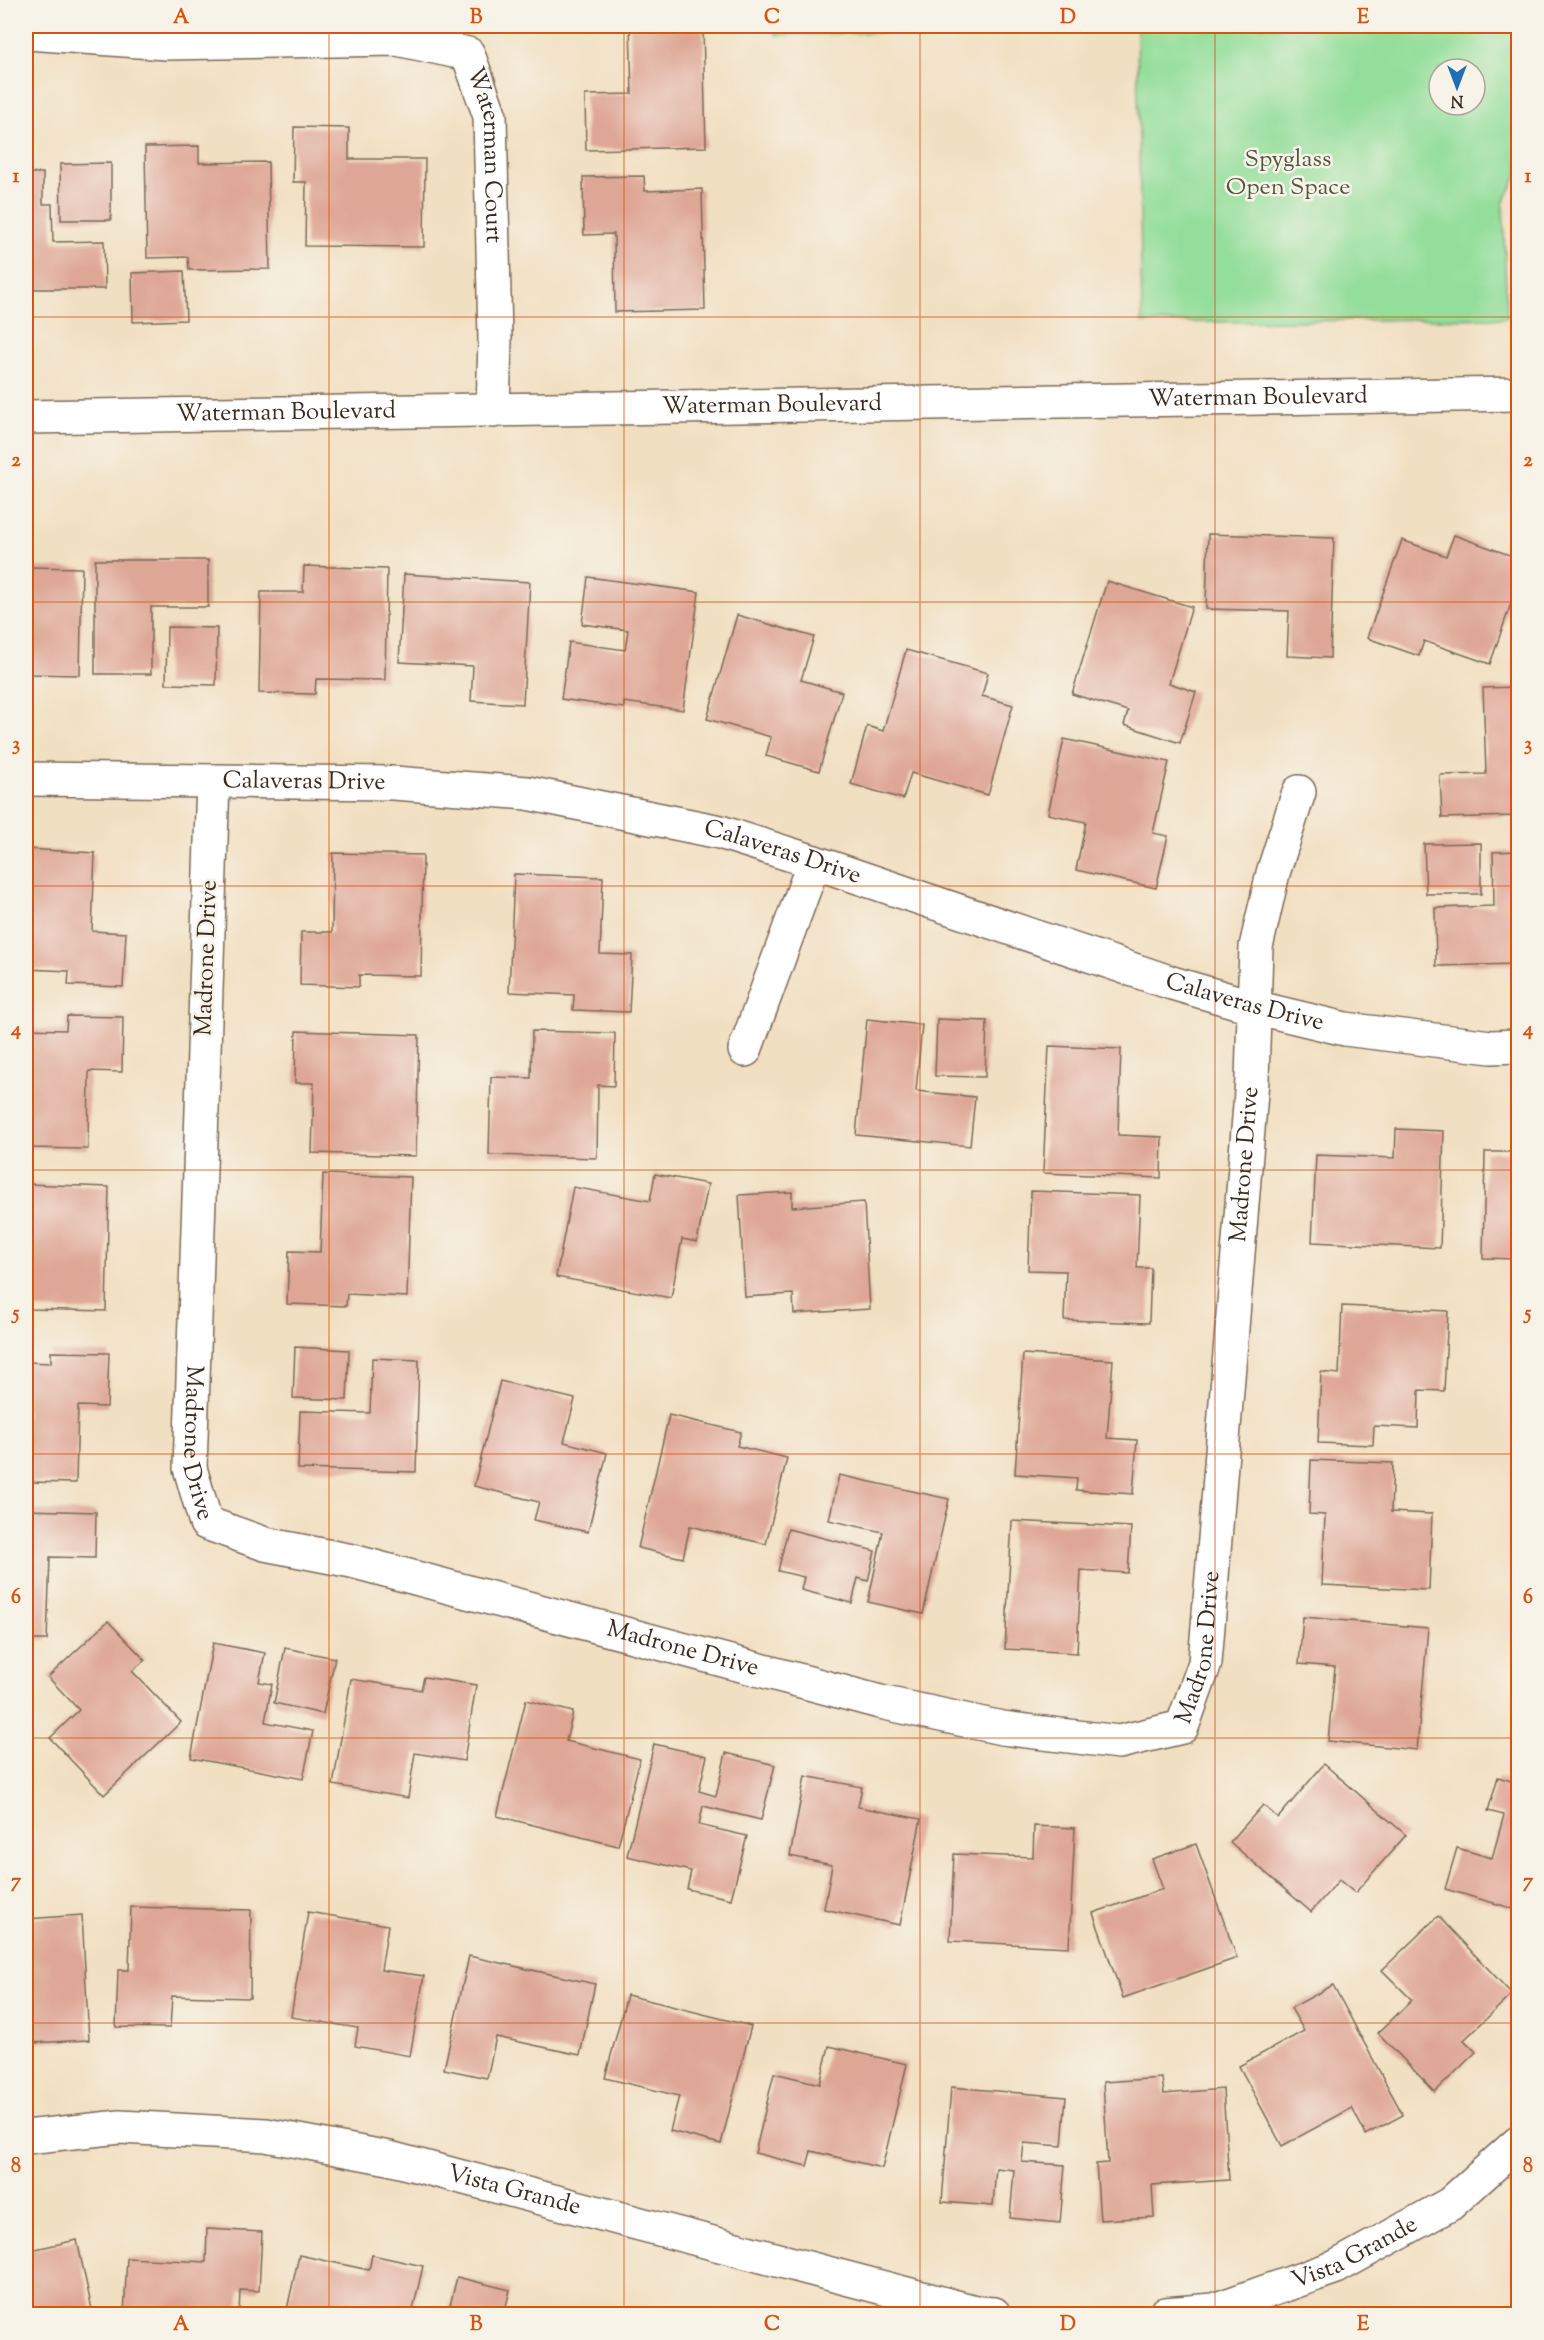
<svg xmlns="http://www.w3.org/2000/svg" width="1544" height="2340" font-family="'Sorts Mill Goudy',serif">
  <rect width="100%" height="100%" fill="#f7f3e8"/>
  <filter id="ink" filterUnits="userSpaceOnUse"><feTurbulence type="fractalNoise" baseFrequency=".0167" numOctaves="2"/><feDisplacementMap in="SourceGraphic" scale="12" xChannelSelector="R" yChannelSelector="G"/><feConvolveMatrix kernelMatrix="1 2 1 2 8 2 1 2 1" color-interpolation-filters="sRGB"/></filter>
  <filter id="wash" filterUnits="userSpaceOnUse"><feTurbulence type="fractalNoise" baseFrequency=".008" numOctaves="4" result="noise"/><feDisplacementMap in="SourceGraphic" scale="24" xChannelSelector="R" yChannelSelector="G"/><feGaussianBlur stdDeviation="1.35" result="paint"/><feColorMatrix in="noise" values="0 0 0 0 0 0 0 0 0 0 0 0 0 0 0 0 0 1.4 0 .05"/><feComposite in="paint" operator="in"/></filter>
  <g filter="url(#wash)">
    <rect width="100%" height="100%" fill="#f1dfc1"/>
    <path fill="#93de9a" stroke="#67845c" stroke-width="1.5" fill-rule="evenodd" d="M773,26h745v148l-15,30 4,114 -365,5 -5,-297 -361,9zM1439,69h36v36h-36z"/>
    <g id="blocks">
      <g fill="#dea695">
        <path d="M630,26h73l3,121 -120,3 -1,-55 47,-1z"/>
        <path d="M294,127l55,1v31h76l-1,88 -119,-1 1,-64h-13z"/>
        <path d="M199,146v17l69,-1 2,107 -81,1 -1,-13 -41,1 -2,-111z"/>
        <path d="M111,163v57h-50l-1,-56z"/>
        <path d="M26,173h17v31h9l1,38 51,-1 1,48h-79z"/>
        <path d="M644,176l1,15 57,-2 3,121 -90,2 -1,-78 -30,1 -1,-58z"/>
        <path d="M184,271l2,49 -53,2 -1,-49z"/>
        <path d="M1208,534l126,4 -4,120 -43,-2 2,-45 -83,-2z"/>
        <path d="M1454,535l64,23v25l-28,81 -66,-23 -5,15 -52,-18 35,-98 44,16z"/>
        <path d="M95,560h113v47h-57v67h-56z"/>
        <path d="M304,566l83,3 -2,111 -69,-1 -1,15 -56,-1 2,-101h42z"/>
        <path d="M26,567l56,1 -2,107 -54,-1z"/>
        <path d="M404,574l126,8 -7,122 -52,-3 2,-35 -74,-4z"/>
        <path d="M588,577l111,15 -16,118 -59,-8v6l-63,-9 8,-57 56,8 3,-20 -46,-6z"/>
        <path d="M1107,581l85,26 -23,76 27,9 -16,51 -56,-18 4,-14 -56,-17z"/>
        <path d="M737,615l77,22 -13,43 41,12 -23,79 -53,-15 5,-19 -64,-18z"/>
        <path d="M167,627l50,1 -1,57 -50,-1z"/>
        <path d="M906,650l82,23 -6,23 31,9 -25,90 -77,-22 -8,26 -52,-15 16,-58 16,5z"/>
        <path d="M1518,687v129l-76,2 -2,-43 46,-1 -3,-86z"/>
        <path d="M1064,739l105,23 -16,71 15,3 -12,52 -80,-18 10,-48 -38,-8z"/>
        <path d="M1481,843v51h-55l-2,-50z"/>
        <path d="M26,849l69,4 -3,78 34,2 -3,54 -55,-2 1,-14 -43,-2z"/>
        <path d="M1518,851v113l-82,2 -1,-58 59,-2 -1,-54z"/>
        <path d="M333,853l90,2 -2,121 -62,-1v12l-59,-2 1,-53h31z"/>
        <path d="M514,874l89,3 -3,77 32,1 -3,57 -56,-2 1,-15 -65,-3z"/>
        <path d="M67,1016l56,1 -1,55 -33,-1 -1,78 -62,-1v-119l40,1z"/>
        <path d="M867,1019l55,6 -6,66 59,6 -5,49 -114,-11z"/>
        <path d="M937,1019l50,2 -2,56 -50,-1z"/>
        <path d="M296,1031l123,4 -3,121 -104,-3 2,-70h-19z"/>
        <path d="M532,1031l83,2 -1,53 -16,-1 -1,73 -108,-3 2,-78 40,1z"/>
        <path d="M1049,1046l72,3 -3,86 44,2 -1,41 -118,-5z"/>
        <path d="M1396,1129l48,2 -4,117 -128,-6 4,-87 79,3z"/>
        <path d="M1485,1152h33v107l-35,-1z"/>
        <path d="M323,1174l88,3 -4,120 -60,-3 -1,12 -59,-2 2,-53 31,1z"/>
        <path d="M655,1174l53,10 -11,58 -15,-3 -11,59 -115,-21 17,-90 77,14z"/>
        <path d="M26,1184l83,3 -3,124 -76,-2 1,-46h-5z"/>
        <path d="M1031,1191l109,4 -3,73h14l-2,55 -85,-3 2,-49 -38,-1z"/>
        <path d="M792,1192v15l72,-5 6,107 -76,5 -1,-20 -48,3 -6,-102z"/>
        <path d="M1342,1306l106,5 -4,80 -25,-1 -1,38 -44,-2 -1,19 -55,-2 3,-71 18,2z"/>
        <path d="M295,1347l54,3 -2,50 -54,-2z"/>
        <path d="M51,1352l58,1 -2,54 -29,-1 -2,77 -50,-1v-120l25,1z"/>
        <path d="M1023,1354l90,6 -6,78 30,2 -4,54 -57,-4 1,-12 -62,-4z"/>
        <path d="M372,1358l47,2 -3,112 -118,-3 2,-58 70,2z"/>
        <path d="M500,1381l75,18 -11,43 43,11 -19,79 -54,-12 5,-18 -65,-16z"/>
        <path d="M669,1415l72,17 -4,14 50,12 -21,86 -76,-18 -7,32 -45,-10z"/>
        <path d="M1311,1460l82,3 -2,49 41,2 -3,76 -107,-5 3,-70 -16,-1z"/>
        <path d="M839,1475l110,24 -26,115 -55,-12 15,-70 -54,-12z"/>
        <path d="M26,1510l70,2 -1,46 -45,-1 -3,83h-21z"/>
        <path d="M1012,1521l119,6 -3,46 -47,-3 -4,83 -72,-4z"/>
        <path d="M788,1529l87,22 -7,30 -10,-3 -6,25 -51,-13 3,-13 -26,-6z"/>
        <path d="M1303,1617l125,11 -11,122 -89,-9 7,-74 -36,-3z"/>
        <path d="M108,1621l37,39 -13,11 49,51 -77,73 -54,-57 29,-28 -31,-33z"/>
        <path d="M213,1643l52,10 -6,29 13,2 -7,38 48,9 -10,48 -112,-21z"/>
        <path d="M285,1648l50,10 -12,56 -49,-11z"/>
        <path d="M424,1677l52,8 -12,76 -49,-8 -7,45 -75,-13 18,-106 70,11z"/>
        <path d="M526,1700l47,12 -7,29 74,18 -22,87 -121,-30z"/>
        <path d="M654,1744l53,12 -8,35 17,5 10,-43 49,12 -14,55 -58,-14 -4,19 48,11 -16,63 -44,-10 4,-18 -64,-15z"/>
        <path d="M1324,1764l82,71 -51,58 -16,-13 -28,32 -81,-70 33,-37 15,13z"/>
        <path d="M805,1776l57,11 -4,20 63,12 -21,106 -76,-16 8,-44 -42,-9z"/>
        <path d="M1498,1777l20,6v127l-73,-21 12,-41 35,10 12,-43 -16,-4z"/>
        <path d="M1034,1826l41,2 -6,119 -119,-6 4,-87 79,3z"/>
        <path d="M1196,1844l41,114 -114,40 -30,-85 70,-24 -11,-30z"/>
        <path d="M131,1907l120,3 -1,88 -78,-2 -2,32 -54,-1 2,-57h11z"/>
        <path d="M308,1912l80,13 -7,45 43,6 -14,80 -55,-10 3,-18 -67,-11z"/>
        <path d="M82,1915l7,125 -58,3v-15h-5v-109z"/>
        <path d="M1438,1916l74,78 -48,46 12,12 -41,40 -57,-59 34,-33 -30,-30z"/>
        <path d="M469,1956l126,28 -15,71 -84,-18 -9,41 -43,-9z"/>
        <path d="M1333,1985l70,130 -37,20 -14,-27 -70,38 -43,-80 65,-35 -13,-23z"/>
        <path d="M627,1995l124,31 -30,118 -51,-13 9,-35 -74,-18z"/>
        <path d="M829,2046l78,18 -25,104 -71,-17 -4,15 -52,-13 19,-80 46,11z"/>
        <path d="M1162,2078l2,16 59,-5 6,91 -77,5 2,32 -54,3 -4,-56 12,-1 -5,-81z"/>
        <path d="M951,2087l115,10 -4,49 -38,-3 -2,19 43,3 -5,58 -50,-5 4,-48 -18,-2 -3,38 -51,-4z"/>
        <path d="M207,2229l55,3 -3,59 -19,-1 -1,24h-115l3,-56 79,4z"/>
        <path d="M77,2240l16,74h-67v-63z"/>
        <path d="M299,2255l70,15 3,-15 51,11 -11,48h-126z"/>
        <path d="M457,2277l53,13 -6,24h-56z"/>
      </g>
    </g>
  </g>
  <g filter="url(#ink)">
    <use href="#blocks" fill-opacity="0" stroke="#7b6957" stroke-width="1.5"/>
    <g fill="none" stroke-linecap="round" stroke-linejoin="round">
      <g stroke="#7b6957" stroke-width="36">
        <g id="street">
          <path id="s1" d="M28,33l138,10 231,-4 71,15 22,62 5,223 -2,72"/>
          <path id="s2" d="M26,779l367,4 134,10 193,39 94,30 358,121 82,24 91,22 146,18 27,-1"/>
          <path id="s3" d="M213,781l-23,687 16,55 59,21 87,17 528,141 122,26 117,14 63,-15 23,-64 47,-583 4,-133 17,-74 26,-81"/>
          <path d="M745,1050l69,-188"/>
          <path id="s4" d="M26,2137l94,-10 146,8 123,23 590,155 15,1"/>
          <path id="s5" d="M1165,2314l49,-4 122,-43 114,-63 68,-61"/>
        </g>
      </g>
      <g stroke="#7b6957" stroke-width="36">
        <g id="secondary">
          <path id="s6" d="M26,417l1492,-23"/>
        </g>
      </g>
      <use href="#street" stroke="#fff" stroke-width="33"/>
      <use href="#secondary" stroke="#fff" stroke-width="33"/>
    </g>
  </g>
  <path fill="none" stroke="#d7540e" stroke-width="1.5" stroke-opacity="0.55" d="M329,26v2288M624,26v2288M920,26v2288M1215,26v2288M26,317h1492M26,602h1492M26,886h1492M26,1170h1492M26,1454h1492M26,1738h1492M26,2023h1492"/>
  <g text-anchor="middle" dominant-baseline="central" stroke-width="5" stroke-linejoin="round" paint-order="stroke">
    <g font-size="24" fill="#3b2a1e" stroke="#f7f3e8">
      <text stroke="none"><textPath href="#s1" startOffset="546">Waterman Court</textPath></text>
      <text stroke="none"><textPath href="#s6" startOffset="1232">Waterman Boulevard</textPath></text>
      <text stroke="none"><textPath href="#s6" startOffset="746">Waterman Boulevard</textPath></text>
      <text stroke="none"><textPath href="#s6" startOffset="260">Waterman Boulevard</textPath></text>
      <text stroke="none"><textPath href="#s2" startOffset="278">Calaveras Drive</textPath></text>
      <text stroke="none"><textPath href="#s2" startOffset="764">Calaveras Drive</textPath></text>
      <text transform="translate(207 958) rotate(-88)">Madrone Drive</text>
      <text stroke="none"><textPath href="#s2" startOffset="1250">Calaveras Drive</textPath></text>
      <text stroke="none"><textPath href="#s3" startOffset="2318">Madrone Drive</textPath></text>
      <text stroke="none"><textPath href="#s3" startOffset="663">Madrone Drive</textPath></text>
      <text stroke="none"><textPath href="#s3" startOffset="1832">Madrone Drive</textPath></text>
      <text stroke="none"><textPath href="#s3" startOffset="1238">Madrone Drive</textPath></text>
      <text stroke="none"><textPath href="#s4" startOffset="495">Vista Grande</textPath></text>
      <text stroke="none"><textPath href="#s5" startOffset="201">Vista Grande</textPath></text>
    </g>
    <g font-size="24" fill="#51573d" stroke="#f7f3e8">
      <text x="1288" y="160">Spyglass<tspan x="1288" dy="28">Open Space</tspan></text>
    </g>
  </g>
  <rect width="1544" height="2340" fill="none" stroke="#f7f3e8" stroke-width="66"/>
  <g transform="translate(1457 87) rotate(180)"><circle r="28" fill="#f7f3e8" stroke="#aca397" stroke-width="1.5"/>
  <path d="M0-4.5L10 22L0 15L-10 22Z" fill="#1f6fb2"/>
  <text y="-9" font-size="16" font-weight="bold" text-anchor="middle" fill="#3b2a1e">N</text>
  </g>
  <rect x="33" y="33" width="1478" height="2274" fill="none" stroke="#d7540e" stroke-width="2"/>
  <g font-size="20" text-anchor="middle" font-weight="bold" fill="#d7540e">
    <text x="181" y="23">A</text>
    <text x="476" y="23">B</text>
    <text x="772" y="23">C</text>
    <text x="1068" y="23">D</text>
    <text x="1363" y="23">E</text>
    <text x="16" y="182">1</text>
    <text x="1528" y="182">1</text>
    <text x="16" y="466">2</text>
    <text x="1528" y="466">2</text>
    <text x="16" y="750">3</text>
    <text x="1528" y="750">3</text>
    <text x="16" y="1035">4</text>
    <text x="1528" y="1035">4</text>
    <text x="16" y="1319">5</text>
    <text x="1528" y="1319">5</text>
    <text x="16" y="1603">6</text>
    <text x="1528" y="1603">6</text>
    <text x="16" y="1887">7</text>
    <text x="1528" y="1887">7</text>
    <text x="16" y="2172">8</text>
    <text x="1528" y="2172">8</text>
    <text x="181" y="2330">A</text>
    <text x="476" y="2330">B</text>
    <text x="772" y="2330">C</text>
    <text x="1068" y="2330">D</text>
    <text x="1363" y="2330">E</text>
  </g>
</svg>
